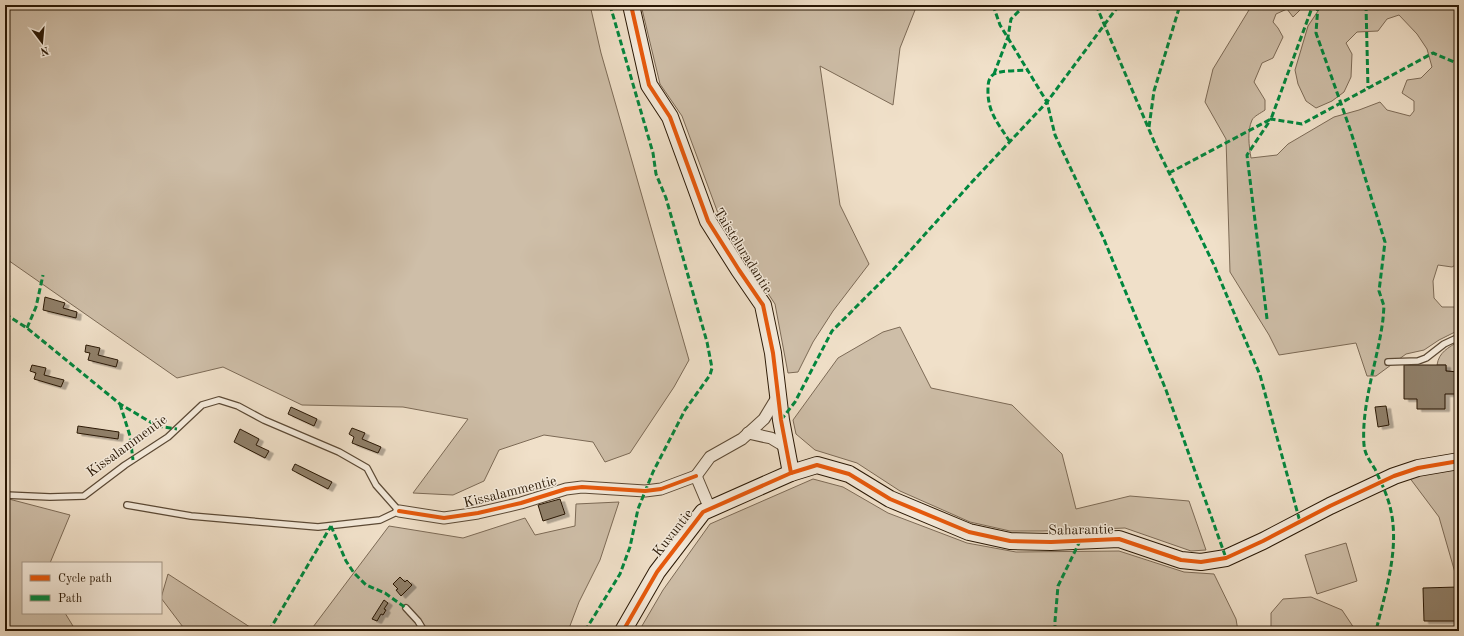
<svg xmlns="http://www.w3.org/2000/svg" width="1464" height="636" font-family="'Old Standard TT',serif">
  <defs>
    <filter id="shadow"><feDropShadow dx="4.5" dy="2.5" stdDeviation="0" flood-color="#0004"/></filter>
  </defs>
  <rect width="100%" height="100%" fill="#f0e0c9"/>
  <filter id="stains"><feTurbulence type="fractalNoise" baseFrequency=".005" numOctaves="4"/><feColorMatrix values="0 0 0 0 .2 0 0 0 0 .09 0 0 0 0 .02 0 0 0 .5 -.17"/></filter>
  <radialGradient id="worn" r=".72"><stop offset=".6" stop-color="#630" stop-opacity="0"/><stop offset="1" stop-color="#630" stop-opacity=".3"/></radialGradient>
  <g fill="#cebea8" stroke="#7c6a56">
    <path d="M5,5h585l11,48 88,307 -15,27 -44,66 -25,9 -12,-20 -49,-7 -45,15 -15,31 -31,14 -40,-2 55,-74 -65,-12 -101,-2 -79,-38 -46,11 -172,-120z"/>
    <path d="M641,5h276l-17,43 -7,57 -73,-39 20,139 29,59 -36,47 -20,31 -15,30 -10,1 -13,-69 -28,-42 -28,-46 -37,-100 -22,-32z"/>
    <path d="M1252,5h53l-12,12 -6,-8 -11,5 -3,8 5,6 5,9 -10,21 -11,5 -8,19 11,18v10c-4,3 -11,6 -13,10 -5,11 -3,26 -1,38l26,-3 11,-11 46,-27 25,-7 21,-8 7,8 23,6 4,-5v-10l-12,-8 5,-13 14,-2 11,-11 -5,-18 -10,-15 -18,-19 -12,4 -9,12 -21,1 -11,11 6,11 -1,23 -7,15 -12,9 -16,7 -10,-7 -8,-17 -3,-14 13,-44 14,-21h137v258l-7,4 -14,-2 -5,16 1,17 8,9h17v23l-20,10 -15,10 -18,4 -30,22h-9l-11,-33 -77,12 -10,-20 -39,-63 -4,-133 -21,-37 8,-33z"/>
    <path d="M900,327l31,61 81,17 50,49 14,55 54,-13 59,5 17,49 -15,1 -66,-23 -82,3h-33l-40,-9 -70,-31 -43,-28 -42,-13 -19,-16 -3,-14 45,-62 45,-26z"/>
    <path d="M1459,341v31l-13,-1v-6h-9c2,-13 11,-17 22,-24z"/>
    <path d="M1459,467v116h-1l-19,-66 -30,-40z"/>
    <path d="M813,479l30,8 45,26 79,30 49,9 103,-1 65,21 30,2 22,45 2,12h-599l24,-41 47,-66z"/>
    <path d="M5,498l65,17 -20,48h-27v50h42l11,18h-71z"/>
    <path d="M619,502l-19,58 -21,42 -11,29h-258l79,-105 74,12 62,-20 10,17 40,-9 1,-22z"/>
    <path d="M1346,543l11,38 -40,13 -12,-39z"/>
    <path d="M168,574l88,57h-70l-25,-33z"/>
    <path d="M1311,597l31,13 14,21h-85v-18l12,-14z"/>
  </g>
  <g fill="#90806a" stroke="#291704" filter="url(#shadow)">
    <path d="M45,297l20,6 -2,5 14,4 -1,6 -33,-8z"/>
    <path d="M86,345l14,3 -2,7 20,5 -2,7 -28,-7 2,-7 -5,-1z"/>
    <path d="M32,365l14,3 -2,7 20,5 -3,7 -27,-8 2,-6 -6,-2z"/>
    <path d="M1404,365h42v6l13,1v22h-14v15h-28v-10h-13z"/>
    <path d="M1386,406l3,19 -11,2 -3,-20z"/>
    <path d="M291,407l26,12 -3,7 -26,-12z"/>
    <path d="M78,426l41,6 -1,7 -41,-6z"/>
    <path d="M352,428l13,5 -3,6 19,8 -3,6 -26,-10 2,-6 -5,-3z"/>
    <path d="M240,429l19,10 -3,6 13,6 -4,7 -31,-16z"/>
    <path d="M295,464l37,18 -4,7 -36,-19z"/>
    <path d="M560,499l5,15 -22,7 -5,-16z"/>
    <path d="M400,577l5,5 2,-2 5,5 -11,11 -5,-6 2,-1 -5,-5z"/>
    <path d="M1458,587v34h-34l-1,-33z"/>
    <path d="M384,600l4,3 -4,6 2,1 -3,5 -2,-1 -4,7 -5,-2z"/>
  </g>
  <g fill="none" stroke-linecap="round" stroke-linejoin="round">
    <g stroke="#5b4935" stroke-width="8">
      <g id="lane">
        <path d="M1388,362l30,-1 8,-3 18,-14 15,-7"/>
        <path d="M5,495l45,2 34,-1 41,-31 43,-28 34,-32 17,-5 19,6 26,14 75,32 28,16 9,17 23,26 -19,9 -62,7 -127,-11 -64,-11"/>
        <path d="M406,608l12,13 6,10"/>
      </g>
    </g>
    <g stroke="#5b4935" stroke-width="13">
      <g id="street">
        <path d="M748,433l23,5 15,9"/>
        <path d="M696,476l14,-19 32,-18 22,-20 14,-23"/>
        <path d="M696,476l14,33"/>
        <path d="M399,511l45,7 34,-5 43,-10 45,-14 16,-2 63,4 16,-2 35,-13"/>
      </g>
    </g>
    <g stroke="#291704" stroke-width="18">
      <g id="secondary">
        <path d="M631,5l18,80 21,32 38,104 31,49 24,35 10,48 8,67 10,53"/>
        <path d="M623,631l34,-59 46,-60 88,-39 26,-8 32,9 41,25 79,33 41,9 41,1 68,-3 62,21 20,2 25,-4 37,-17 67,-35 64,-30 24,-8 41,-7"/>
      </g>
    </g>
    <use href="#lane" stroke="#f5ebdc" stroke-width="5.5"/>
    <use href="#street" stroke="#f5ebdc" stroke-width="11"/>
    <use href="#secondary" stroke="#f5ebdc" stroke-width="16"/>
    <g stroke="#00873e" stroke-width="3" stroke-dasharray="6 3" stroke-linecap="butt">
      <path d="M993,5l7,20 47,77 8,33 48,102 63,153 60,168"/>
      <path d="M1096,5l60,141 58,119 46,110 40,147"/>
      <path d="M1318,5l-2,28 35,99 34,110 -6,49 5,15 -1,13c-5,41 -22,85 -19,126 1,10 6,16 11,24 4,9 9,19 12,28 16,44 -1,91 -11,134"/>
      <path d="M1366,5l2,83"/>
      <path d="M994,74l14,-37 3,-18 14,-14"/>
      <path d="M1149,127l5,-36 26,-86"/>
      <path d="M1010,142c-12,-19 -23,-30 -22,-54 0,-5 1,-11 6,-14 7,-4 26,-3 34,-4"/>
      <path d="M1169,173l102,-54 42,-114"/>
      <path d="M1459,295v4"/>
      <path d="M5,314l22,14 93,76 37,22 20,3"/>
      <path d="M1267,319l-20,-164 24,-36 31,5 131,-71 26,11"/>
      <path d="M27,328l9,-21 7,-32"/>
      <path d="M120,404l10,32 3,24"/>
      <path d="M781,420l14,-18 37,-71 60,-60 79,-88 76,-81 72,-97"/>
      <path d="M331,526l15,35 8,12 12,12 19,8 21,15"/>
      <path d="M269,631l62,-105"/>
      <path d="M585,631l35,-57 10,-27 8,-38 15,-37 32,-62 25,-35 2,-7 -5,-26 -41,-144 -10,-24 -3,-21 -43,-148"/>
      <path d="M1055,631v-10l3,-35 22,-45"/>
    </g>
    <g stroke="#f5ebdc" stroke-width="6">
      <g id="cycleway">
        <path d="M631,5l18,80 21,32 38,104 31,49 24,35 10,48 8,67 10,53"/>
        <path d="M399,511l45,7 34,-5 43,-10 45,-14 16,-2 63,4 16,-2 35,-13"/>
        <path d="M623,631l34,-59 46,-60 88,-39 26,-8 32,9 41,25 79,33 41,9 41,1 68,-3 62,21 20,2 25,-4 37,-17 67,-35 64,-30 24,-8 41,-7"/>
      </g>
    </g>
    <use href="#cycleway" stroke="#e8590c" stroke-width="4"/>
  </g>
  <g text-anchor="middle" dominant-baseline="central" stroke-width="3" stroke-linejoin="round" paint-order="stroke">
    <g font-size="14" fill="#291704" stroke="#f5ebdc">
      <text transform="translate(743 251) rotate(58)">Taisteluradantie</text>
      <text transform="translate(127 446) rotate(-36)">Kissalammentie</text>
      <text transform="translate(510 492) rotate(-14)">Kissalammentie</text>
      <text transform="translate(1081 530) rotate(-1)">Saharantie</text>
      <text transform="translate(673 533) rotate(-52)">Kuvuntie</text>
    </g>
  </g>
  <rect width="1464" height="636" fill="none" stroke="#f0e0c9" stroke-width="20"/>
  <rect x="6" y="6" width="1452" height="624" fill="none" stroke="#291704" stroke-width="2"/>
  <rect x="10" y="10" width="1444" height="616" fill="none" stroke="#291704"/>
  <rect x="22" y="562" width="140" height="52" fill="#f5ebdc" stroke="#a39686"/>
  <rect x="30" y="575" width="20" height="6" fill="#e8590c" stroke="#a39686"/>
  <text x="58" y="582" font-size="12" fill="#291704">Cycle path</text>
  <rect x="30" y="595" width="20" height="6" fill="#00873e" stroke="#a39686"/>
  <text x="58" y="602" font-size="12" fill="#291704">Path</text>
  <g transform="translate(42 42) rotate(164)" stroke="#f5ebdc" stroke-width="3" paint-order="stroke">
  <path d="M0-3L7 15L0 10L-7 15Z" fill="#291704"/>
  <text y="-6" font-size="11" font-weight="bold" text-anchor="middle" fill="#291704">N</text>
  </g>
  <rect width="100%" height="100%" filter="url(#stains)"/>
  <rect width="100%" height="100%" fill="url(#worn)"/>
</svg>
